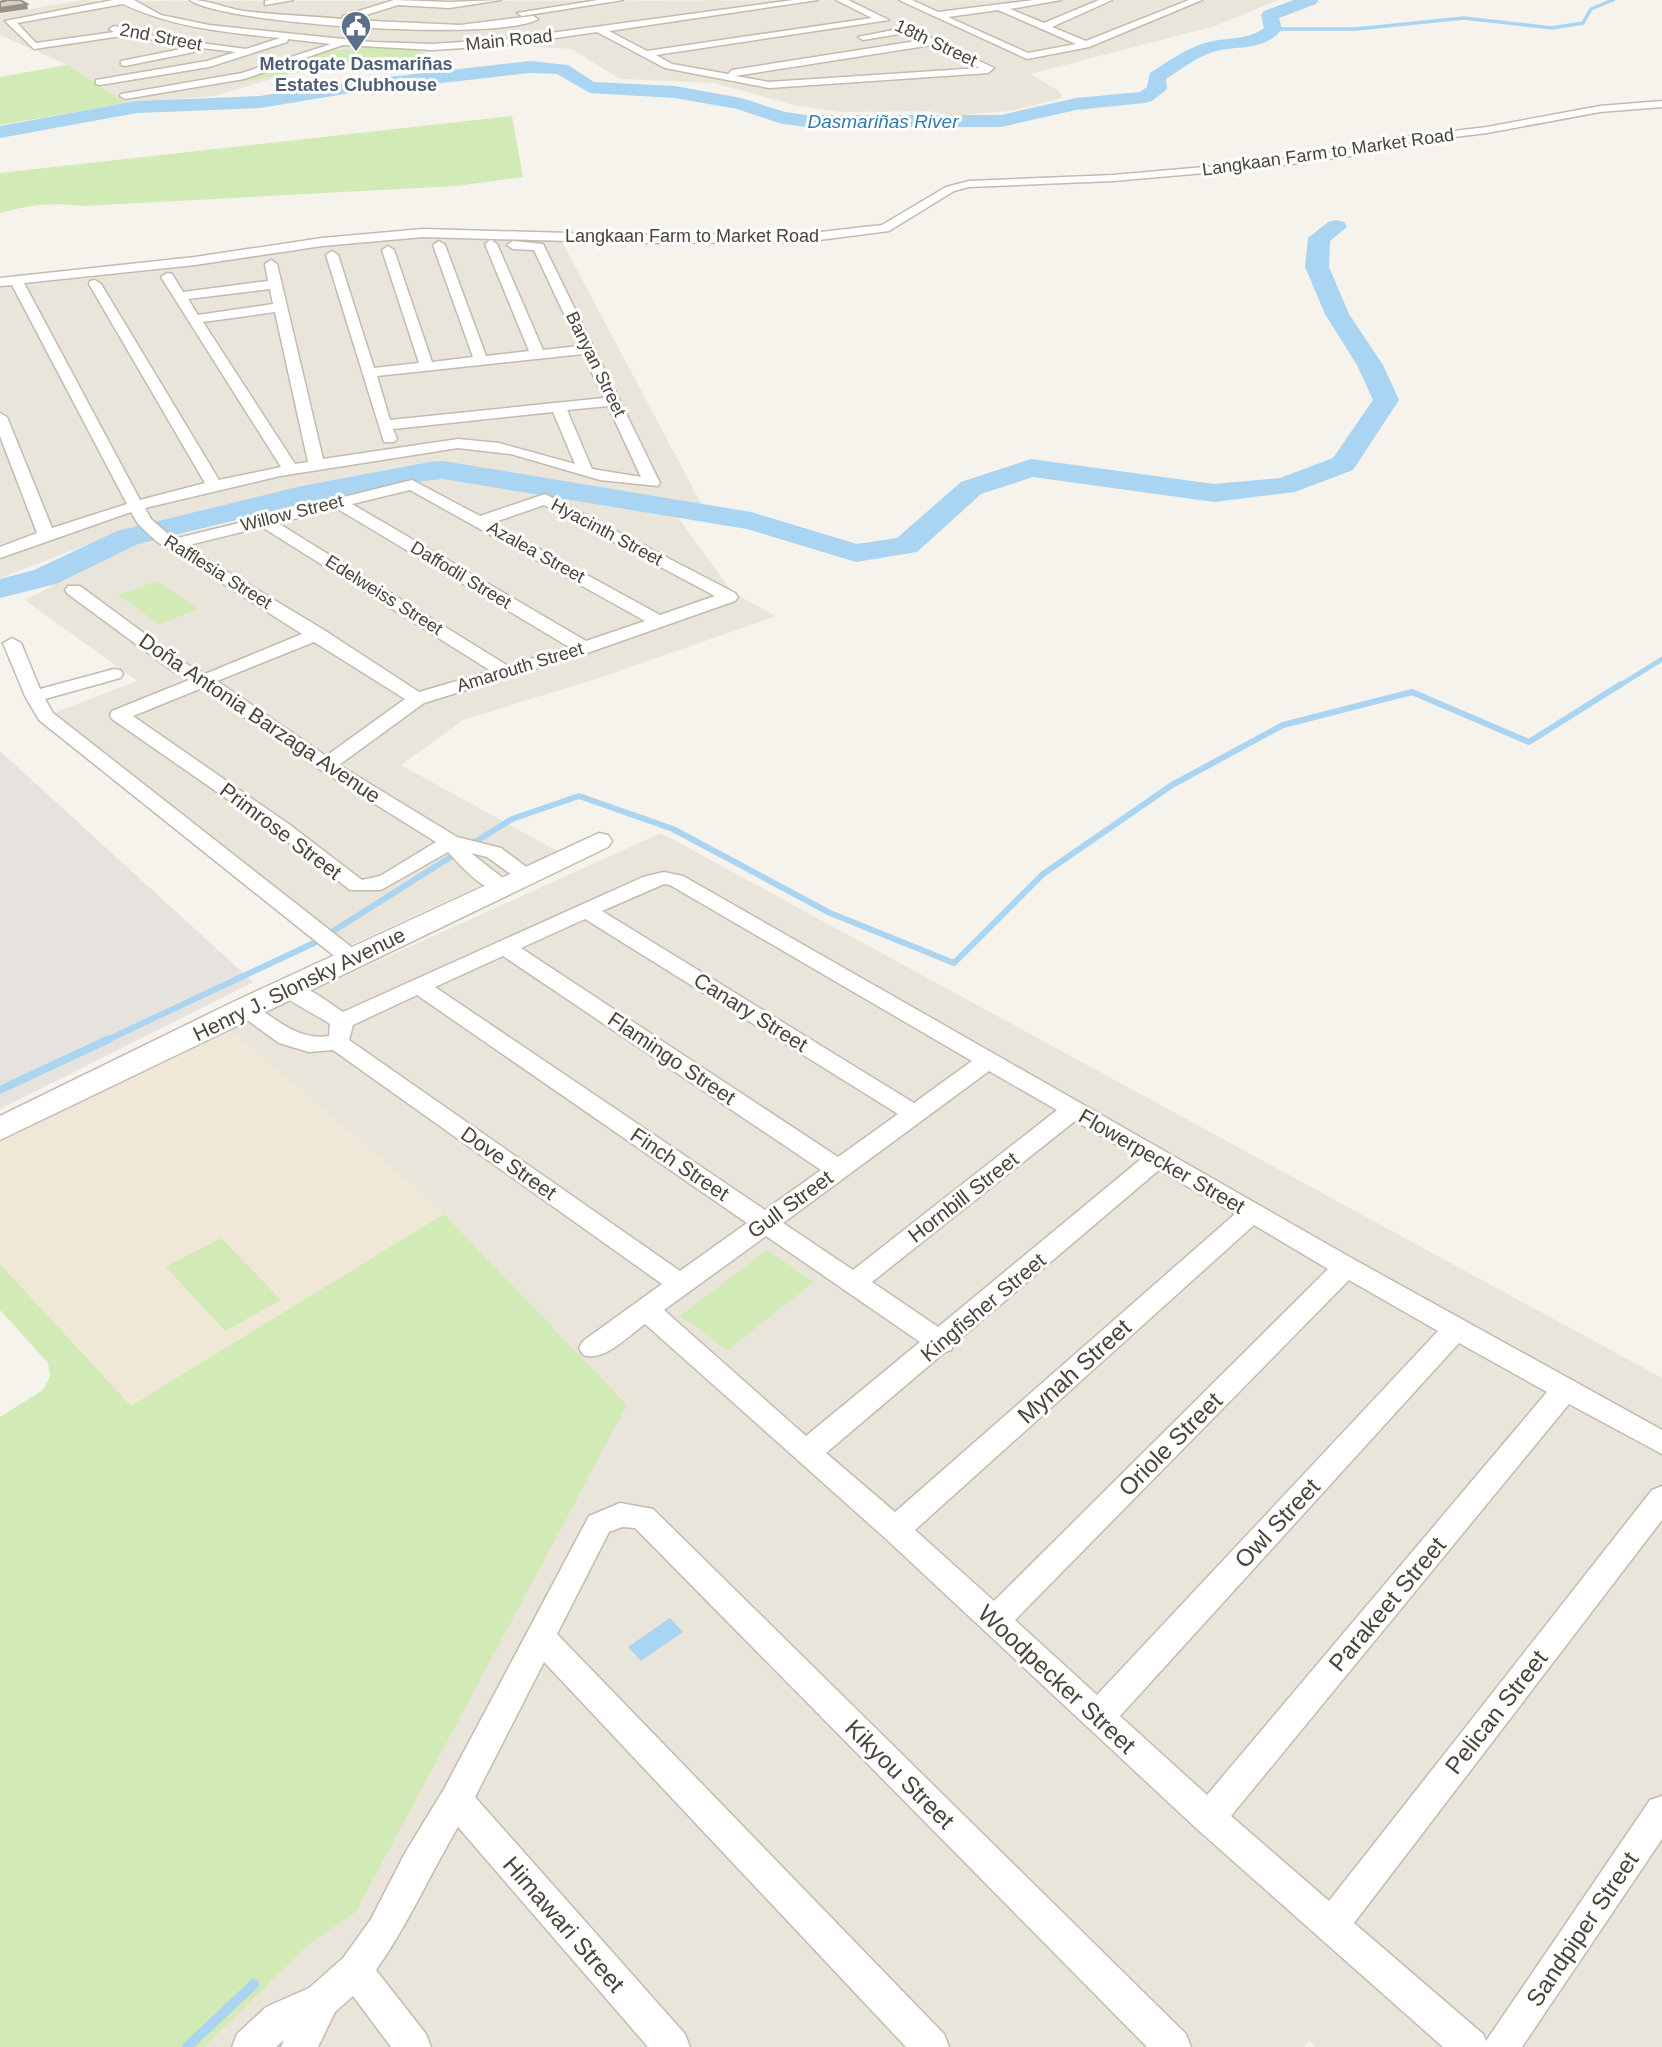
<svg xmlns="http://www.w3.org/2000/svg" width="1662" height="2047" font-family="Helvetica,sans-serif">
  <rect width="100%" height="100%" fill="#f6f3ec"/>
  <g fill="#eae5da">
    <path d="M83,0l15,1 1180,-1 -63,26 -185,48 29,17 3,7 -47,12 -62,6 -25,-5 -88,1 -46,-7 -80,-22 -94,-4 -49,-30 -51,-3 -95,6 -30,13 -104,8 -76,23 -88,7 -60,-38 -67,-30v-21z"/>
    <path d="M421,237l139,1 143,269 -276,-44 -259,59 15,12 223,-53 39,-5 229,36 59,81 43,23 -174,61 -139,43 -62,45 156,86 -207,94 -296,-232 83,-32 -112,-81 118,-61 -15,-10 -128,49v-291l163,-17 179,-26z"/>
    <path d="M661,833l1001,545v669h-346l-7,-6 -5,6h-1100l106,-105 46,-30 270,-507 -182,-191 -216,-185z"/>
  </g>
  <path fill="#e6e2dd" d="M0,751l253,231 -253,127z"/>
  <path fill="#efe8d6" d="M228,1029l216,185 -313,193 -131,-143v-122z"/>
  <g fill="#d2eab5">
    <path d="M370,48l48,1 -1,2 8,1 -30,13 -103,8 -51,9 -8,-2 56,-15 38,-14z"/>
    <path d="M67,65l60,38 -127,22v-48z"/>
    <path d="M512,116l11,61 -67,9 -373,20c-30,-4 -54,-1 -83,7v-40z"/>
    <path d="M157,581l41,28 -39,15 -41,-29z"/>
    <path d="M444,1214l183,191 -271,507 -46,31 -106,104h-204v-630l43,-27 7,-13 -2,-14 -48,-53v-46l131,142z"/>
    <path d="M221,1238l60,62 -56,31 -59,-64z"/>
    <path d="M767,1250l47,32 -86,68 -48,-34z"/>
  </g>
  <path fill="#a9d4f2" d="M670,1618l13,14 -42,29 -13,-14z"/>
  <g fill="none" stroke-linecap="round" stroke-linejoin="round">
    <path stroke="#a9d4f2" stroke-width="3.5" d="M1273,29h83l108,-11 88,10 31,-5 8,-14 22,-9"/>
    <path stroke="#a9d4f2" stroke-width="5" d="M1619,686l43,-27"/>
    <g stroke="#a9d4f2" stroke-width="6">
      <path d="M470,845l42,-26 67,-23 94,33 157,84 124,50 89,-89 129,-89 111,-60 129,-33 117,50 92,-58"/>
      <path d="M105,1041l211,-99 144,-91"/>
    </g>
    <path stroke="#a9d4f2" stroke-width="8" d="M0,1090l109,-51"/>
    <path stroke="#a9d4f2" stroke-width="10" d="M187,2047l67,-63"/>
    <g fill="#a9d4f2" fill-rule="evenodd">
      <path d="M1294,0h24l-2,4 -37,14 3,11c-18,24 -48,15 -72,24 -16,6 -30,17 -44,26l1,10 -15,12 -7,2 -69,7 -75,17h-194l-25,-3 -45,-15 -62,-11 -85,-5 -33,-19 -27,-1 -185,21 -85,14 -123,5 -137,25v-12l137,-25 123,-5 85,-14 185,-21 38,4 26,17 81,4 66,12 44,14 22,3h194l75,-17 64,-6 7,-5 3,-14c18,-11 34,-24 55,-30 19,-6 42,-2 59,-15l-3,-13 3,-4z"/>
      <path d="M1336,220l8,2 3,5 -17,14 -1,26 20,47 34,51 16,35 -46,70 -58,22 -81,10 -181,-25 -52,17 -64,58 -61,10 -109,-33 -304,-50 -13,1 -128,24 -164,40 -82,40 -56,14v-19l34,-9 83,-39 185,-45 128,-24 13,-1 308,51 106,32 40,-6 64,-56 70,-23 183,25 66,-6 53,-20 40,-58 -16,-35 -32,-51 -20,-47 3,-29 20,-16z"/>
    </g>
    <g stroke="#c2bbae" stroke-width="3">
      <g id="minor">
        <path d="M113,0h21l27,15 48,10 163,17 61,2 73,-5 287,-39h25l-209,31 38,20 225,-33 -36,-18h12l41,20 -233,35 16,9 56,10 4,-4 191,-30 -9,-5 5,-3 75,36 -6,5 -219,15 -104,-20 -68,-36 -91,13 -73,5 -90,-5 -99,34 -119,20 -5,-3 1,-2 121,-21 89,-29 -43,-5 -1,3 -78,25 -109,18 -4,-1v-4l111,-19 29,-9 -44,-5 4,3 -2,2 -69,14 -4,-1v-4l70,-14 -63,-12 -94,14 -29,-28zM123,4c51,24 101,28 157,34l-34,11 -83,-11 -49,-12 -5,3 5,3 -78,11 -19,-20zM932,45l48,23 -211,14 -34,-6z"/>
        <path d="M190,0c19,0 35,8 54,11 32,4 65,5 98,8l1,-3 51,-16 55,2 52,-2 -52,8 -51,-3 -48,15 110,5 73,-9 5,3c-36,23 -313,6 -348,-19z"/>
        <path d="M270,0h23l-28,5v-4z"/>
        <path d="M598,0h25l-101,16 -5,-3z"/>
        <path d="M899,0h13l26,12 96,-12h27l-51,9 34,14 55,-23h13l-60,27 34,14 103,-41h13l-113,47 -62,12zM998,10l78,34 -48,9 -80,-36z"/>
        <path d="M908,27l3,1v4l-48,8 -5,-3z"/>
        <path d="M1662,101v6l-62,5 -113,21 -107,13 -30,10 -88,12 -149,13 -144,6 -15,4 -65,40 -86,11 -164,1 -216,-6 -101,9 -127,19 -171,18 116,217 65,-17 -116,-199 1,-3 5,-1 6,4 118,196 62,-13 -120,-190 6,-4 5,1 11,18 85,-11 -3,-17 6,-4 6,4 46,195 135,-20 41,4 76,21 -22,-52 -160,17 4,10 -3,3h-10l-58,-187 6,-4 6,4 36,113 45,-5 -37,-113 6,-4 6,4 38,112 41,-5 -40,-112 6,-4 6,4 41,111 43,-5 -44,-107 6,-4 6,4 46,106 36,-4 -45,-96 -21,-1 -6,-4 6,-4 30,3 117,239 -2,3 -58,-6 -89,-26 -53,-6 -178,28 -135,32 6,11 23,20 238,-59 68,36 65,-22 190,99 3,4 -3,4 -145,51 -166,51 -85,62 118,72 44,11 32,24 3,4 -3,4h-14l-32,-23 -16,-4 38,30 3,4 -3,4c-22,6 -47,-24 -61,-39l-67,38h-31l-74,-57 -164,-114 -2,-4 2,-4 77,-31 -18,-10 -103,-76 -3,-4 3,-4h12l103,76 22,12 97,-40 -146,-93 -18,-17 -7,-12 -131,46v-11l37,-14 -37,-97v-23l7,4 45,111 75,-24 -115,-219 -12,1v-8l195,-21 127,-19 101,-9 216,6 164,-1 79,-9 64,-38 23,-6 144,-6 149,-13 86,-12 30,-10 109,-13 113,-21zM270,289l3,15 -75,11 -10,-16zM275,312l33,150 -13,2 -92,-142zM583,354l21,44 -214,22 -13,-44zM608,406l33,71 -49,-8 -25,-59zM410,490l235,131 -59,20 -234,-137zM544,505l171,91 -55,19 -168,-92zM336,508l233,139 -61,19 -230,-143zM262,527l229,144 -72,21 -95,-62 -139,-84zM314,642l91,57 -79,57 -109,-75zM202,688l117,81 117,73 -56,34 -18,4 -72,-55 -157,-109z"/>
        <path d="M12,638l9,5 19,46 74,-20 6,1 3,4 -3,4 -75,21 8,14 306,240 3,5 -3,5h-16l-304,-243 -14,-24 -22,-53z"/>
        <path d="M664,872l19,4 672,384 307,170v24l-93,-50 -338,412 98,85 323,-411 10,-4v34l-308,403 129,111 3,7 164,-241 12,-4v43l-140,208h-79l-246,-218 -312,-291 -240,-214c-17,12 -40,38 -62,31l-4,-7 4,-7 79,-57 -329,-234 -24,2 -30,-9 -47,-34 3,-5c27,-7 51,39 94,32l1,-12c-10,-7 -52,-29 -56,-35l3,-5c22,-6 48,16 66,28l300,-135zM664,884l6,1 302,176 -58,42 -312,-192zM585,919l313,195 -60,43 -317,-209zM503,956l318,214 -56,40 -330,-223zM417,995l330,228 -67,48 -331,-231 4,-15zM989,1071l68,39 -204,160 -70,-47zM1075,1121l66,38 -203,168 -66,-45zM1159,1170l76,44 -340,298 -69,-59 119,-101 6,-2 3,-6zM1254,1225l74,44 -334,332 -79,-71zM766,1236l154,106 -114,94 -142,-126zM1349,1280l89,51 -341,364 -82,-75zM1459,1343l88,49 -340,403 -87,-79z"/>
        <path d="M620,1503l33,6 533,525 5,13h-44l-512,-519 -13,-1 -13,5 -52,102 387,400 5,13h-43l-362,-385 -69,135 210,237 5,13h-42l-190,-220c-28,47 -50,98 -82,143l50,64 5,13h-40l-38,-51 -18,16 -17,35h-37l3,-7 -8,7h-44l5,-13 29,-27 43,-19 34,-30 28,-39 34,-66 39,-64 145,-273z"/>
      </g>
    </g>
    <g stroke="#c2bbae" stroke-width="3">
      <path id="tertiary" d="M599,833l9,2 4,6 -4,6 -608,293v-24l233,-114z"/>
    </g>
    <g stroke="#e6c16a" stroke-width="3">
      <path id="primary" d="M0,0h15l-15,6z"/>
    </g>
    <use href="#minor" fill="#fff" fill-rule="evenodd"/>
    <use href="#tertiary" fill="#fff" fill-rule="evenodd"/>
    <use href="#primary" fill="#ffe39c" fill-rule="evenodd"/>
  </g>
  <path fill="#979187" d="M27,4l1,5 -28,4v-5z"/>
  <path fill="#d8cfc1" stroke="#979187" stroke-width="2" d="M7,0h13l7,4 -27,4v-6z"/>
  <defs>
    <g id="civic-pin" transform="scale(1.575)"><path d="M0 17L-7.5 6A9.5 9.5 0 1 1 7.5 6Z" fill="#5c6f8a" stroke="#fff"/><path d="M-.6-6.5H3V-4.5H.6V-3L4-1V1h2V6H-6V1h2V-1L-.6-3ZM-1.2 2.5V6h2.4V2.5Z" fill="#fff"/></g>
  </defs>
  <g fill-rule="evenodd">
    <use href="#civic-pin" x="356" y="26"/>
  </g>
  <g text-anchor="middle" dominant-baseline="central" stroke-width="6" stroke-linejoin="round" paint-order="stroke">
    <g font-size="18" fill="#4b4439" stroke="#fff">
      <text transform="translate(161 37) rotate(11)">2nd Street</text>
      <text transform="translate(509 40) rotate(-6)">Main Road</text>
      <text transform="translate(936 43) rotate(25)">18th Street</text>
      <text transform="translate(1328 152) rotate(-8)">Langkaan Farm to Market Road</text>
      <text x="692" y="236">Langkaan Farm to Market Road</text>
      <text transform="translate(596 364) rotate(64)">Banyan Street</text>
      <text transform="translate(292 513) rotate(-14)">Willow Street</text>
      <text transform="translate(607 532) rotate(28)">Hyacinth Street</text>
      <text transform="translate(536 552) rotate(29)">Azalea Street</text>
      <text transform="translate(218 572) rotate(32)">Rafflesia Street</text>
      <text transform="translate(461 575) rotate(31)">Daffodil Street</text>
      <text transform="translate(384 595) rotate(32)">Edelweiss Street</text>
      <text transform="translate(520 667) rotate(-17)">Amarouth Street</text>
    </g>
    <g font-size="18" font-weight="bold" fill="#4e5e75" stroke="#fff">
      <text x="356" y="64">Metrogate Dasmariñas<tspan x="356" dy="21">Estates Clubhouse</tspan></text>
    </g>
    <g font-size="19" font-style="italic" fill="#2e7ab2" stroke="#fff">
      <text x="883" y="121">Dasmariñas River</text>
    </g>
    <g font-size="21" fill="#4b4439" stroke="#fff">
      <text transform="translate(260 718) rotate(34)">Doña Antonia Barzaga Avenue</text>
      <text transform="translate(281 831) rotate(37)">Primrose Street</text>
      <text transform="translate(299 984) rotate(-26)">Henry J. Slonsky Avenue</text>
      <text transform="translate(751 1012) rotate(32)">Canary Street</text>
      <text transform="translate(672 1058) rotate(34)">Flamingo Street</text>
      <text transform="translate(1162 1161) rotate(30)">Flowerpecker Street</text>
      <text transform="translate(509 1163) rotate(35)">Dove Street</text>
      <text transform="translate(680 1164) rotate(34)">Finch Street</text>
      <text transform="translate(963 1197) rotate(-38)">Hornbill Street</text>
      <text transform="translate(790 1204) rotate(-36)">Gull Street</text>
      <text transform="translate(983 1307) rotate(-40)">Kingfisher Street</text>
    </g>
    <g font-size="24" fill="#4b4439" stroke="#fff">
      <text transform="translate(1074 1371) rotate(-42)">Mynah Street</text>
      <text transform="translate(1170 1444) rotate(-45)">Oriole Street</text>
      <text transform="translate(1277 1523) rotate(-47)">Owl Street</text>
      <text transform="translate(1387 1604) rotate(-50)">Parakeet Street</text>
      <text transform="translate(1057 1679) rotate(43)">Woodpecker Street</text>
      <text transform="translate(1496 1712) rotate(-52)">Pelican Street</text>
      <text transform="translate(900 1774) rotate(45)">Kikyou Street</text>
      <text transform="translate(564 1924) rotate(49)">Himawari Street</text>
      <text transform="translate(1582 1929) rotate(-56)">Sandpiper Street</text>
    </g>
  </g>
</svg>
